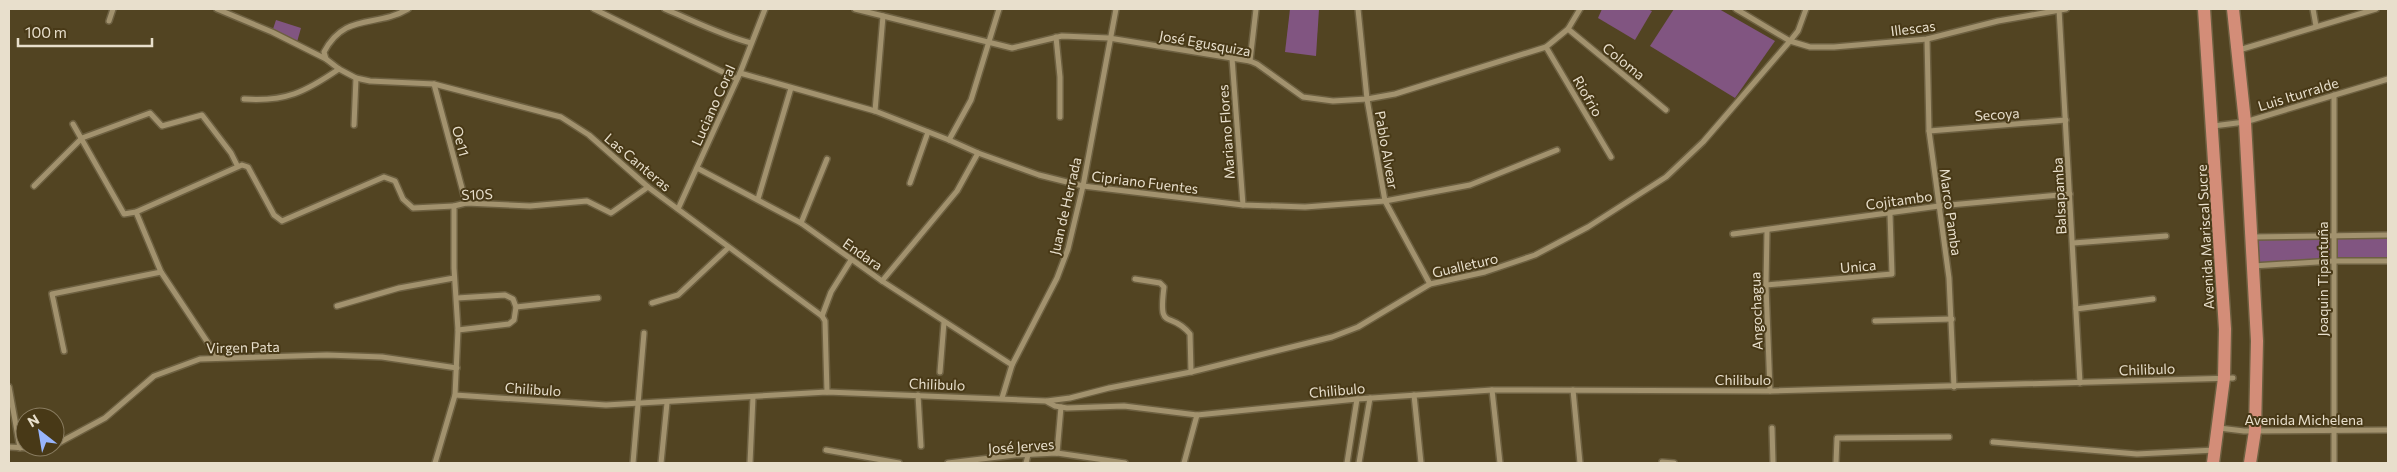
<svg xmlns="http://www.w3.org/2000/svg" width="2397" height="472" font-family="Commissioner,sans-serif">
  <rect width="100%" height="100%" fill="#524422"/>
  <g fill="#815581">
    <path d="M1290,9h29l-3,47 -31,-4z"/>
    <path d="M1602,9h45l5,2 -17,29 -37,-22z"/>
    <path d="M1674,9h45l56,32 -40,57 -85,-52z"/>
    <path d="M276,20l25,8 -4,14 -25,-10z"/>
    <path d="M2388,235v26l-136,5 -2,-29z"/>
  </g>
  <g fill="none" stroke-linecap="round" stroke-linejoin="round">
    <g stroke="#6d6041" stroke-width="8">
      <g id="minor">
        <path d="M217,9l55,23 54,27"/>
        <path d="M408,9c-32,19 -63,3 -84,43l2,7 13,10 17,9 14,3 64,3 127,33 28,18 59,52 174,129 3,5 2,71"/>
        <path d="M594,9l143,70"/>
        <path d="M665,9c29,12 56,26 86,34"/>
        <path d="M855,9l157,39 50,-12 47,2 141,23 7,3 46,33 30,4 34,-2 28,-5 151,-47 22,-18 12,-20"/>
        <path d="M1358,9l9,90 18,102 45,83"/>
        <path d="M1736,9l54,32 20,6h24l93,-8 71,-18 68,-12"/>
        <path d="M2059,9l21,374"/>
        <path d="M2313,9l3,17"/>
        <path d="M109,21l4,-12"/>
        <path d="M1568,29l98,81"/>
        <path d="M1056,37l4,40v40"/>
        <path d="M1927,39l2,92 20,147 5,109"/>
        <path d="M1546,47l65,110"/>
        <path d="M2239,50l137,-41"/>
        <path d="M1232,58l11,147"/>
        <path d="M1250,61l6,-52"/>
        <path d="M740,73l135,38 74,29 29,13 61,22 44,11 160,19 62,2 80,-6 85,-16 87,-35"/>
        <path d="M434,84l32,119"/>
        <path d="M2334,95v368"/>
        <path d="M244,99c42,3 61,-7 95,-30"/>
        <path d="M875,111l8,-95"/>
        <path d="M73,124l51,90 12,-2 106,-47 6,2 26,48 8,6 102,-44 11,4 8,18 10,9 41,-2"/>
        <path d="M354,125l2,-47"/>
        <path d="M2213,126l32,-4 143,-43"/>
        <path d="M1929,131l137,-11"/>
        <path d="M949,140l22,-40 28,-91"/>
        <path d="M697,168l104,55 81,58 130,84"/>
        <path d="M910,183l18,-51"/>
        <path d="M34,186l48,-48 68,-25 12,13 40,-11 29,38 6,12"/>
        <path d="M758,199l33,-111"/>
        <path d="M678,209l62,-136 25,-64"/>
        <path d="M136,212l25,60 57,86"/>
        <path d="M801,223l26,-64"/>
        <path d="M1767,231l-1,54 4,106"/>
        <path d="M1733,234l206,-28 131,-12"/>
        <path d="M2251,237l137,-2"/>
        <path d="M2073,243l93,-7"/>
        <path d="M2253,266l80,-5h55"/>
        <path d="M1135,279l25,4 4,4c-6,47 6,22 26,47l1,38"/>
        <path d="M882,281l75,-90 21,-38"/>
        <path d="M1766,285l126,-11 -2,-60"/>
        <path d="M457,298l48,-3 8,4 3,8 -2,13 -5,4 -51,6"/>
        <path d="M652,303l26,-8 50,-47"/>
        <path d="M337,306l62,-18 55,-10"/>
        <path d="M516,307l82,-9"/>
        <path d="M2076,309l77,-10"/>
        <path d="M822,316l9,-24 20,-32"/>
        <path d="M1875,321l77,-2"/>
        <path d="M64,351l-12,-57 109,-22"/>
        <path d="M940,372l4,-50"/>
        <path d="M9,387l11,61"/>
        <path d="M1492,390l8,73"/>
        <path d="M1573,390l7,73"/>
        <path d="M455,395l151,10 221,-13 219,9 9,5 12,2 57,-2 73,9 160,-16 135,-9 278,1 463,-13"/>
        <path d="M918,395l3,51"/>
        <path d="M1414,395l7,68"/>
        <path d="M1002,398l10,-33 45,-87 11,-29 15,-63 33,-177"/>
        <path d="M1047,401l23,-3 39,-10 82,-16 141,-35 26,-10 72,-43 55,-12 50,-17 53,-28 78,-50 37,-35 87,-101 8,-10 8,-22"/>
        <path d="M1772,428l1,35"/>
        <path d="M2219,428l25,3 144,-1"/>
        <path d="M1993,442l144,12 78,-4"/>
        <path d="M55,445l50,-27 49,-42 46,-17 127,-4 55,2 75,11"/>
        <path d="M9,447l37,2 5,-2"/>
        <path d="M826,450l73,13"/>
        <path d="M1057,453l4,-46"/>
        <path d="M1662,462l12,1"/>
        <path d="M435,463l20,-68 3,-65 -4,-62v-62l12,-3 64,3 57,-5 24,12 37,-26"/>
        <path d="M633,463l11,-130"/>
        <path d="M661,463l6,-60"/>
        <path d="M750,463l3,-66"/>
        <path d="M948,463l67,-8 42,-2 68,10"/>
        <path d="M1026,463l2,-8"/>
        <path d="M1184,463l13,-48"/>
        <path d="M1347,463l10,-64"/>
        <path d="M1359,463l11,-65"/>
        <path d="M1836,463l1,-25 112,-1"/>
      </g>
    </g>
    <g stroke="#6d6041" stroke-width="15">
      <g id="primary">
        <path d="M2204,9l21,320 -1,49 -11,85"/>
        <path d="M2233,9l12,113 12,219 -2,90 -5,32"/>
      </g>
    </g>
    <use href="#minor" stroke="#a2926e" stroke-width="5"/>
    <use href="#primary" stroke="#d38d78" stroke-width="12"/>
  </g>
  <g text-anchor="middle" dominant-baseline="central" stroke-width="4" stroke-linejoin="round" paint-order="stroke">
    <g font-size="14" fill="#e8dfcc" stroke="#483917">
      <text transform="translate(1913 28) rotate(-7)">Illescas</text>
      <text transform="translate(1205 43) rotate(10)">José Egusquiza</text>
      <text transform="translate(1624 61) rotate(39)">Coloma</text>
      <text transform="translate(2298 94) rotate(-17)">Luis Iturralde</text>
      <text transform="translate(1588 96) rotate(60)">Riofrio</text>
      <text transform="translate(713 105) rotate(-66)">Luciano Coral</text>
      <text transform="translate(1997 114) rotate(-4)">Secoya</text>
      <text transform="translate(1226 132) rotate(-94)">Mariano Flores</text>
      <text transform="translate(461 141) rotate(75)">Oe11</text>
      <text transform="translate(1387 150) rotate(80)">Pablo Alvear</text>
      <text transform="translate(638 162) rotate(40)">Las Canteras</text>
      <text transform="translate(1145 182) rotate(7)">Cipriano Fuentes</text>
      <text transform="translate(477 194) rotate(-2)">S10S</text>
      <text transform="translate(2059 196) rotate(-93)">Balsapamba</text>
      <text transform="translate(1899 200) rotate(-8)">Cojitambo</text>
      <text transform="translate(1065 206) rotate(-77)">Juan de Herrada</text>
      <text transform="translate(1951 212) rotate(82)">Marco Pamba</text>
      <text transform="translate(2205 237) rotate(-93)">Avenida Mariscal Sucre</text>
      <text transform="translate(863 254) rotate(35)">Endara</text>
      <text transform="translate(1465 265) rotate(-13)">Gualleturo</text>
      <text transform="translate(1858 266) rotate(-5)">Unica</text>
      <text transform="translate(2322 279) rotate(-90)">Joaquin Tipantuña</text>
      <text transform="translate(1756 311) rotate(-92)">Angochagua</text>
      <text transform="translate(243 347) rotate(-1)">Virgen Pata</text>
      <text transform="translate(2147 369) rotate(-2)">Chilibulo</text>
      <text x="1743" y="379">Chilibulo</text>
      <text transform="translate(937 384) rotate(2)">Chilibulo</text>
      <text transform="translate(533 389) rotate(4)">Chilibulo</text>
      <text transform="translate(1337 390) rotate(-5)">Chilibulo</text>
      <text x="2304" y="419">Avenida Michelena</text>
      <text transform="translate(1021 446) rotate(-4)">José Jerves</text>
    </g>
  </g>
  <rect width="2397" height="472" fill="none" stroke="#e8dfcc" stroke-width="20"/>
  <g transform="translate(40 432) rotate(329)"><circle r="24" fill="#483917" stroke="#887b5f"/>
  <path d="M0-4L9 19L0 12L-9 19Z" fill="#98b5fd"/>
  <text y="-8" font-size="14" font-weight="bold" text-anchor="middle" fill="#e8dfcc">N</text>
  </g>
  <path d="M18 38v8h134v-8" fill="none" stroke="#e8dfcc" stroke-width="2.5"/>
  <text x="25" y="38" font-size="15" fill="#e8dfcc" stroke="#483917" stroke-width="4" paint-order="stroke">100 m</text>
</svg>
